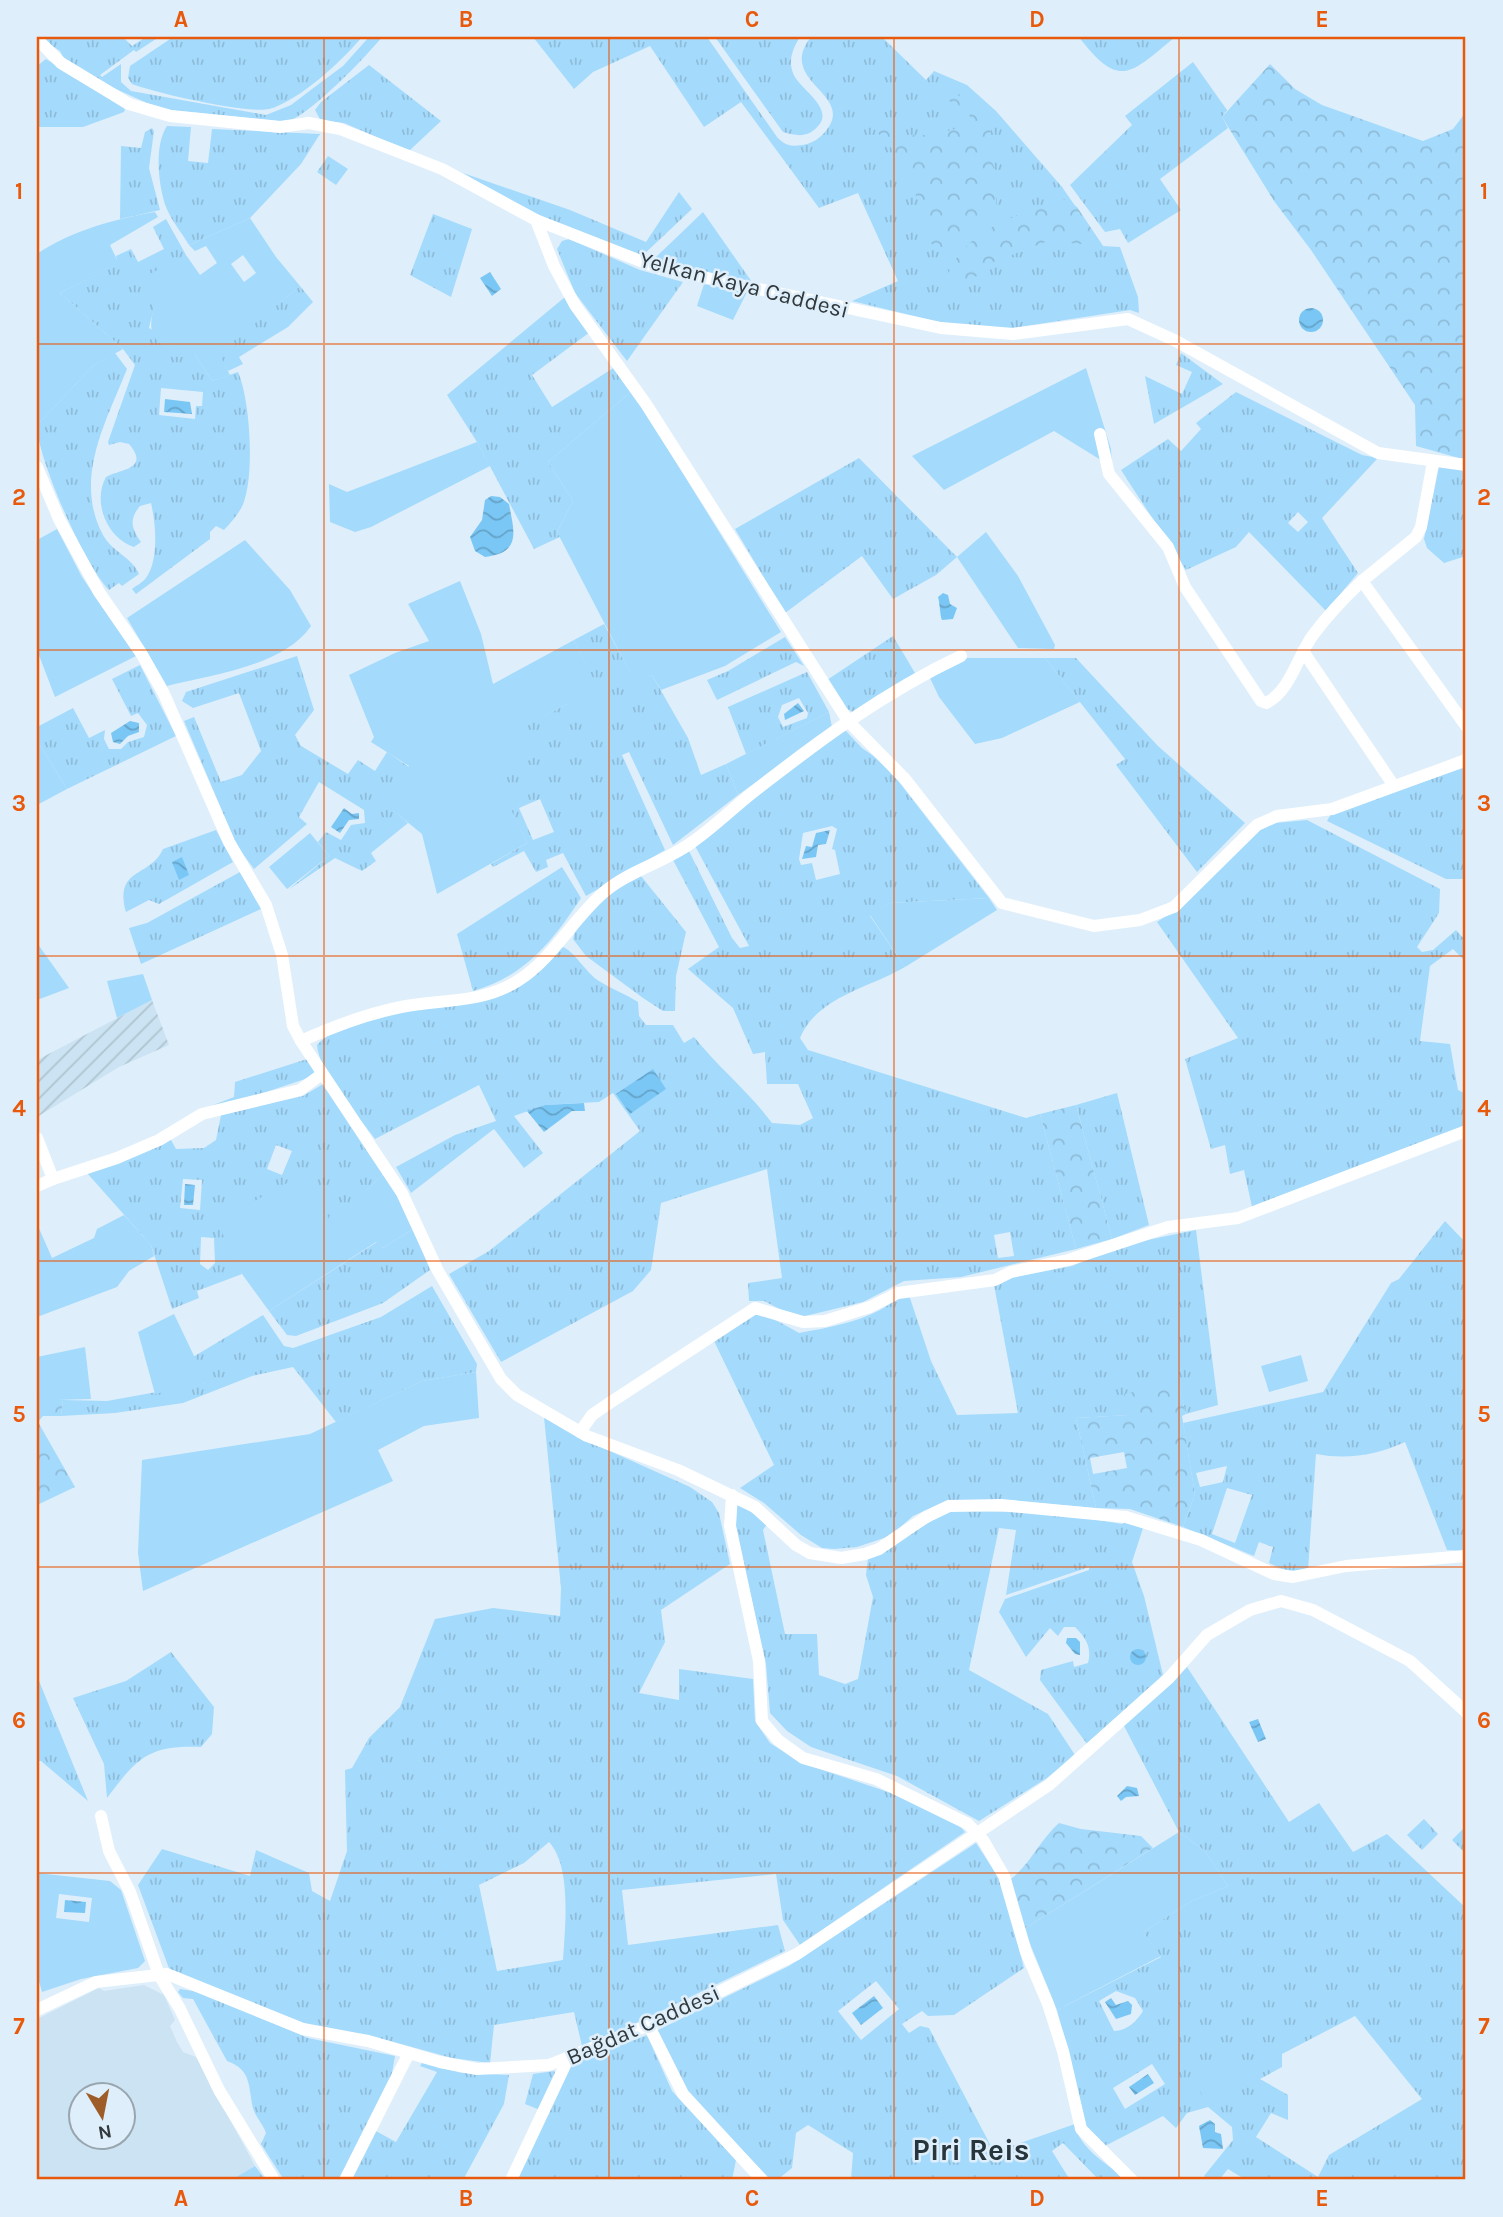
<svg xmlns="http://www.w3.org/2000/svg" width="1503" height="2217" font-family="Karla,sans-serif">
  <defs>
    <pattern id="industrial-furrows" width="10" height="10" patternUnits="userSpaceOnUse" patternTransform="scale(1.75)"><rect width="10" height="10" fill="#cbe3f2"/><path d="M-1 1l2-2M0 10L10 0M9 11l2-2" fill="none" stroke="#afc4d0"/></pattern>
    <pattern id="grass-tufts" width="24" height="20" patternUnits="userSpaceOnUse" patternTransform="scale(1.75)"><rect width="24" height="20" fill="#a4dafc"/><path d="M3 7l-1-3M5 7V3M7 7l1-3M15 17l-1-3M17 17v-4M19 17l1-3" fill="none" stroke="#8ebcd9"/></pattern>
    <pattern id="forest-crowns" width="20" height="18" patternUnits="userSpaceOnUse" patternTransform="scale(1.75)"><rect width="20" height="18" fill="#a4dafc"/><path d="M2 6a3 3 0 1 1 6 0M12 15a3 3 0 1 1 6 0" fill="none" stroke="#8ebcd9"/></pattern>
    <pattern id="water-waves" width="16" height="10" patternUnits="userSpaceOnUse" patternTransform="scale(1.75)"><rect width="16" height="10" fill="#7ac7f6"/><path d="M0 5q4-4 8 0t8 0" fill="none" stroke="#65a3c8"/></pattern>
  </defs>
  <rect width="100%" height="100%" fill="#deeffb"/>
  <path fill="#cbe3f2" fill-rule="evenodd" d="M144,1985l20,10 11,25 -5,6 7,16 6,10 13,5 59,109 -24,14h-194v-161l62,-31 5,3zM80,2094h42v42h-42z"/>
  <path fill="url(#industrial-furrows)" d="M152,1000l17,45 -50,22 -82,50v-57z"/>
  <g fill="url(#grass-tufts)" fill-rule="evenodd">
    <path d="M39,37h84l9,9 14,-9h13l-23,15 -2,-2 -34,25 2,2 19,-13v18l10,9 135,24 25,-10 29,-22 23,-17 26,-29h13c-18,22 -70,76 -95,85l-115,-12 -25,-7 -49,-22 -33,-20 -5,-10z"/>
    <path d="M173,37h189c-19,23 -63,64 -93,72 -21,5 -114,-16 -137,-25l-4,-6 2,-12z"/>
    <path d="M533,37h174l70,100c8,8 13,10 25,8 9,-1 17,-6 23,-13 33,-38 -50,-50 -14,-95h71l44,43 8,-9 33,14 29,26 66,76 41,59 17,1 18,50 1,16 -9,-3 -124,19 -63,-6 -91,-22 46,-20 -40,-88 -39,15 -78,-106 -37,25 -54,-81 -57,26 -19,17z"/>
    <path d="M715,37h85c-7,11 -12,23 -7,36 6,17 47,37 21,57 -10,8 -19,5 -31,2z"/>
    <path d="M1079,37h96c-44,36 -55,54 -96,0z"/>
    <path d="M46,59l79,50 -1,3 -41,15h-46v-61z"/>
    <path d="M1193,62l34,48 -5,7 6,11 -68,51 21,31 -53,33 -8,-14 -15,3 -35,-47 62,-60 -7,-9z"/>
    <path d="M369,65l72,56 -32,30 -65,-28 -23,-2 -6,-11 6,-8z"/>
    <path d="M167,126l24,1 -3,34 20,2 4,-34 108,5 -19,30 -51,54 -61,27c-7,-12 -18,-25 -23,-38 -8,-22 -12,-62 1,-81z"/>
    <path d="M152,128l2,3 -5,37 11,42 -40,9 1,-73 20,2 4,-16z"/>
    <path d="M328,156l20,13 -12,16 -19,-13z"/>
    <path d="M463,173l107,37 76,32 33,-50 13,17 -51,48 -106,-41z"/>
    <path d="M703,212l51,73 -97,-23 -1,-5z"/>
    <path d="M433,214l39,15 -21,68 -41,-22z"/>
    <path d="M166,219l20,36c-22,14 -31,48 -37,73l46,27 17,26 26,-9c12,28 16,96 7,126 -3,13 -12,22 -21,32l-8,-4 -6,6v7l-74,55 -4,-5c4,-3 11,-7 14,-11 13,-18 10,-54 5,-75l-11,3c-11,13 -9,22 1,36l-7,5c-27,-9 -42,-45 -28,-70 13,-8 45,-7 23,-33l-9,-2 -11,3 -1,-3 27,-77 -12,-16 -63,-56 58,-29 -2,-8 15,-7 7,13 26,-13 -11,-22zM161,388l42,4 -1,14h-6l-1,13 -36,-4z"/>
    <path d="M569,239l71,31 43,12 -56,79 -52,-68 -18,-44 5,-8z"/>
    <path d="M300,286l13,16 -25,25 -49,30 4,7 -15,7 -10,-18z"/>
    <path d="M565,297l25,35 -58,43 20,32 63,-40 17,24 -84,71 25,39 -16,31 3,5 -26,12 -57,-107 -30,-47z"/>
    <path d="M115,353l12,16c-21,53 -54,110 -24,166 9,17 28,21 36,39l-17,12 -3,-3 -10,7c-24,-24 -72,-132 -72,-165l56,-59z"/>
    <path d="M1181,353l42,31 -69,40 -9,-48 37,18 10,-22 -16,-7z"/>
    <path d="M1236,392l126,63 16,3 -56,60 36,55 -32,38 -77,-79 -13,15 -50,23 -65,-100 47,-31 13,12 20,-22 -5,-6zM1298,512l10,10 -10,10 -10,-9z"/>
    <path d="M859,458l98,99 -21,18 -43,24 -31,-43 -77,57 -50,-84z"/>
    <path d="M1439,467l27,3v86l-22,7 -17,-15 -3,-9z"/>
    <path d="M604,624l32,59 16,-8 36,63 13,37 25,-11 12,31 -65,50 -44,-93 -7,3 43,95 -79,46 -23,-43 -17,7 2,7 -12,5 -12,-21 -31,16 -2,-3 36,-21 -32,-65 31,-52 41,-22 41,6 -34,-70zM540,799l14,33 -21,8 -14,-32z"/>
    <path d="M893,636l22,37 -61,40 -8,-5 -19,-28z"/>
    <path d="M785,637l19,29 -8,-4 -79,38 -10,-20 21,-9z"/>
    <path d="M297,656l17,54 -19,25 6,11 47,28 10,-14 17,11 12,-19 22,15 -24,36 23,20 -37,30 5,8 -14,10 -27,-13 -47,32 41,-34 -11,-14 8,-10 15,8 10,-15 14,-2 -1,-13 -45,-28 -20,35 8,7 -53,45 -17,-23 -53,-125 10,-4 27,65 21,-7 19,-24 -22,-58 -46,15 -11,-7 4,-9z"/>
    <path d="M1045,658h31l82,88 87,77 -48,49 -81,-107 9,-6z"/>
    <path d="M140,665l36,71 -109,53 -30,-49v-13l36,-19 16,30 16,-8 -1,9 5,10h12l7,-7 16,-5 3,-12 -9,-12 -7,3 -19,-37z"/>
    <path d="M807,672l22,40 -83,42 -18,-47zM799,698l9,15 -1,5 -24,9 -5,-10 4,-12z"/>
    <path d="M845,730l17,18 23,16 104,134 -100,5 -19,13 35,51c-36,21 -88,30 -105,71l8,12 218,68 14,-4 36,135 -115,28 -57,4 -41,21 -66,16 -33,-17h-15l-1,-18 34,-5 -15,-109 -106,34 -10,67 -18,21 -132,71 -52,-88 40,-23 151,-120 -27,-38 -14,9 -54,3 -31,11 29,37 -19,15 -30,-39 -83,64 -15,-26 59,-32 41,-14 -17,-36 -104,54c-17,-24 -56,-66 -58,-94 36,-38 133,-33 181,-50 24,-10 40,-39 65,-48 13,6 22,25 36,34 12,8 27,13 39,21l1,14 7,9h27l11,18 10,-6c25,31 55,55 78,86l28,2 13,-7 -15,-34h-31l-2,-32 -12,2 -20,-46 -45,-39 31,-22 -47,-89 17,-7 43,87 8,10 9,-2 -55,-102zM832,826l5,3 -5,20 3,1 5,24 -24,6 -4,-17 -11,2 -2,-6 4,-26zM1010,1232l4,24 -16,2 -4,-23z"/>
    <path d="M1466,767v112h-20l-119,-58 4,-7z"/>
    <path d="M1307,820l133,69 -1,24 -22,34 5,5 11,-2 23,-20 10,11v21l-13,-13 -23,17 -10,75 30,3 8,46 8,4v32l-214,81 -8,-37 -14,4 -5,-29 -14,4 -26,-90 53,-21 -81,-116 20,-13 82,-81 16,-5z"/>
    <path d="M216,830l17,32 -74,42 -10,-4 -23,12c-12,-45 24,-34 37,-63z"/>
    <path d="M562,867l19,31c-28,43 -57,79 -108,93l-16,-57z"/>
    <path d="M240,872l21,37 -120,55 -12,-36 18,-5z"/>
    <path d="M641,876l45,56 -10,44 -1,35h-12l-20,-13 -57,-42 -13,-17c8,-32 42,-49 68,-63z"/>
    <path d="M307,1059l8,14 -4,4 -75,25 -33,7 31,-12 1,-15z"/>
    <path d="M323,1084l61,89 -52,52 -93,40 3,9 -45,17 2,7 -27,11 -21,-64 -64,-72 83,-35 6,11 28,-1 12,-8 5,-25 82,-19zM276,1145l16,6 -10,24 -15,-6zM183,1179l19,1 -2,30 -20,-2zM201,1237l13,1 1,25 -7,7 -8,-6z"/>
    <path d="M1117,1093l32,132 -37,14 -36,-134z"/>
    <path d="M1445,1221l21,22v308l-19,-1 -42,-108c-28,13 -58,18 -89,12l-8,116 -21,1 -18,-8 4,-16 -14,-5 -5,14 -71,-29 12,-33 -12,-71 140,-31 68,-109 8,-4zM1227,1466l-4,16 -23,5 -4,-14zM1227,1488l25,7 -17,48 -23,-9z"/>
    <path d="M413,1229l17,41 -47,33 -87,33 -9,-1 -18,-24 108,-69 6,6z"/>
    <path d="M1196,1230l22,175 -32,9 -8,-30 -49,31 -53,3 20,90 -91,-8h-57l-35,16 -23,20 -33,11 -23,2 -12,-1 -21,-13 -37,-32 -24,-15 34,-23 -61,-126c45,-29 38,-33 86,-6 27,-5 56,-10 81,-23 11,-6 17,-13 29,-15l22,66 26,54 61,-2 -24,-128 11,-6 67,-13 51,-21z"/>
    <path d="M432,1286l45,78 -1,8 -54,9 -86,41 -43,-55 -41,9 -69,27 -68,10 -54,3 2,-16 44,1 99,-18 -13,-26 70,-42 21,31 9,2 88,-31z"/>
    <path d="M544,1417l39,22 107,48 22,15 7,11 11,51 -69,46 4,32 -26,51 40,7v-31l74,10 2,42 15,22 29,19 92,31 68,32 6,7 -165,113 -17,-25 -7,-46 -154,16 6,55 150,-20 7,26 -190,92 -13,3 -8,-34 -80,13 -4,38 -38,-5 -80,-22 -53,-7 -149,-58 -32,-86 24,-36 88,27 6,-26 53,23 3,18 18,10 17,-50 -2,-81 7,-2 17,-30 31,-31 35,-88 58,-11 67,8 1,-28zM549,1842c23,25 16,86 14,118l-66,11 -18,-86 45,-22z"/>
    <path d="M737,1503l31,20 -5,7 22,104h32l2,41 26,9 13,-5 15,-82 -7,-22 2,-17 81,-47 107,2 66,11 3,-2 18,6 -11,34 12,34 19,79 -76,69 -47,-64 1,-10 32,-9 1,6 14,-4c4,-16 -2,-25 -13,-36h-11l-6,9 -8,-8 -24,29 -27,-45 6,-13 84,-29v-3l-83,28 10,-65 -17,-2 -30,142 79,44 27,41 -28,23 -68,43 -82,-45 -86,-29 -24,-16 -17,-18 -4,-49 -31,-140z"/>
    <path d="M171,1652l43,55 -2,27 -11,13c-52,-2 -63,10 -94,51l-3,-34 -31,-66 53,-17z"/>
    <path d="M1187,1667l102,155 30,-19 34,49 34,-18 79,74v272h-220l-18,-11 -9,11h-10l-5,-4 29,-36 -1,-13 -24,-20 -21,6 -11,15 -13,-12 -60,31 -15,-15 -31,-122 104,-53 -18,-25 47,-30 38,-16 -23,-35 -26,-19 -56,-108zM1116,1991l19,7 8,13c-6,10 -16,20 -29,20l-15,-30zM1355,2016l67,83 -93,56 -11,22 -62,-40 15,-24 17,7v-25l-28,-16 22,-12v-13zM1152,2064l13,20 -40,25 -12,-21z"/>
    <path d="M37,1676l51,125 -47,-40h-4z"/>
    <path d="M1424,1819l14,15 -16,16 -15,-15z"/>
    <path d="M1466,1826v28l-14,-14z"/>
    <path d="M976,1843l26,40 22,85 -70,47 -26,1 -6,-5 -20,13 7,9 11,-7 9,2 65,124 81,-28c3,24 34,41 52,56h-28l-36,-37 -11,8 18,29h-219l2,-27 -45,-28 -12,8 -4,35 -15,12h-6l-84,-88 -31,-61 133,-65zM876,1981l23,28 -38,31 -23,-29z"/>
    <path d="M180,1989l19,3 109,46 87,18 -3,17 -53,107h-55l-23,-36 5,-11c-3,-9 -11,-17 -13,-25 -5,-22 -1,-38 -26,-47l-34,-62 -10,-1 -5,-6z"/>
    <path d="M647,2035l25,56 64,69 -4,20h-215l54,-115z"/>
    <path d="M422,2063l40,10 47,2 -5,29 -41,76h-115l26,-50 22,12 41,-70 -17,-6z"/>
    <path d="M554,2071l3,5 -17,34 -15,-6 8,-30z"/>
    <path d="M255,2166l11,14h-35z"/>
  </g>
  <g fill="url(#forest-crowns)" fill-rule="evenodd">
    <path d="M1270,64l25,25 27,16 101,36 30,-12 13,-17v348l-50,-14 -1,-41 -104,-155 -37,-49 -52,-84z"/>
    <path d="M948,87l28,23 9,-5 11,6 -1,14 -7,10v18l9,21 -1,34 -21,21 -4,9 -17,9h-15l-9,-4 -12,-43 -18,-42 -30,-34 10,-7 21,18h32l40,-11 -3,-8 -30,-22z"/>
    <path d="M1065,199l12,8 26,39 -55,-5 -70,27 3,7 -29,8 -5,-6c16,-48 74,-64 118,-78z"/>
    <path d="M1076,1105l36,134 -36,10 -36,-135z"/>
    <path d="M1178,1383l8,31 -4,2 13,78 -12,33 -53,-18 -34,-1 -20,-90 52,-3 -4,-21zM1124,1452l3,16 -34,6 -3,-16z"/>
    <path d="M37,1395l26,5 -2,16h-18l-5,6 37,65 -38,18z"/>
    <path d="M1059,1823l22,6 60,7 12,12 -129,81 -13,-50c20,-16 29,-39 48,-56z"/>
  </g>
  <g fill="#a4dafc" fill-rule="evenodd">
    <path d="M155,212l3,5 -48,28 9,19 -59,29 63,56 -30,17 -56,59v-171c33,-23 78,-35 118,-42z"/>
    <path d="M250,218l26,39 24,29 -81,67 11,22 -18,6 -17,-26 -20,2c-22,-20 -28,-20 -21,-51l-14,-27 46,-24 14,20 17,-12 -11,-17 -11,5 -6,-6zM243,255l13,18 -12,9 -13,-18z"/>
    <path d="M704,284l43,8 -14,28 -36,-14z"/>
    <path d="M1086,368l25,81 1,18 -58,-36 -110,59 -32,-34z"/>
    <path d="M632,391l149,241 -56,34 -64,24 -9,-15 -16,9 -79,-152 16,-31 -25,-39z"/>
    <path d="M477,442l13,24 -119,61 -16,5 -25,-10 -1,-38 18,8z"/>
    <path d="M57,529l25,48 54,79 -81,41 -18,-47v-110z"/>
    <path d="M986,532l32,44 37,69 -1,4 -36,-1 -61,-91z"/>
    <path d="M245,540l45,50 21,36c-27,40 -99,49 -144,60l-40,-68z"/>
    <path d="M460,581l21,53 12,50 81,-44 35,70 -31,14 -11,-20 -40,22 14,28 -45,24 31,65 -90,51 -15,-60 -38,-31 25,-37 -38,-24 3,-5 -25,-62 46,-22 34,-12 -21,-37z"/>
    <path d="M964,658h81l35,44 -78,36 -27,6 -36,-47 -10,-21z"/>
    <path d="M829,712l3,15 -94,68 -12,-31z"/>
    <path d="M37,740l30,49 -30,16z"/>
    <path d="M310,833l19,23 -42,33 -18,-22z"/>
    <path d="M989,898l8,12 -92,57 -35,-52 19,-12z"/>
    <path d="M37,943l32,45 -32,12z"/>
    <path d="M143,974l9,26 -35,18 -10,-37z"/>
    <path d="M384,1173l15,21 14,35 -30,19 -7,-6 -107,69 -27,-37 -25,-52 86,-48 29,50z"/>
    <path d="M124,1215l27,30 3,11 -25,15 -12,16 -80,30v-93l15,34 42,-20 3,-9z"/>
    <path d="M174,1314l33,69 -52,11 -17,-62z"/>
    <path d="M85,1347l6,52 -36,1 -18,-5v-38z"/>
    <path d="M1301,1355l7,26 -39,11 -8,-26z"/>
    <path d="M476,1372l3,46 -55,8 -46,24 15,31 -250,110 -5,-38 4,-93 168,-26 112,-53z"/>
    <path d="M1179,1832l26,19 23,35 -38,16 -47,30 18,24 -104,54 -33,-81z"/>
    <path d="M37,1873l73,8 11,9 24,71 -7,7 -57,11 -39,13 -5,-18zM59,1894l33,4 -3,24 -33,-4z"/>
    <path d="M1241,2058l12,24 -45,25 -12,-24z"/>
  </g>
  <g fill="url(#water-waves)">
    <path d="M490,272l11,17 -9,7 -12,-18z"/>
    <circle cx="1311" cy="320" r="12"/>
    <path d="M165,399l25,3 2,12 -28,-2z"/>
    <path d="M491,496l9,1 9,7c5,27 13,49 -24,53l-10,-6 -5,-14 12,-17 3,-20z"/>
    <path d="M943,593l5,2 2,9 7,4 -4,11 -11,1c-2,-4 -2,-16 -4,-23z"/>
    <path d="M798,703l6,8 -19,9 -1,-6z"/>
    <path d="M130,721l9,2v9l-11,4 -8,8 -7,-2 -2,-9z"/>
    <path d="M344,808l8,6 7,-1v6l-10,1 -9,13 -9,-6z"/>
    <path d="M830,830l-4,14 -8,1 -2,12 -14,2 4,-13 6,1 4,-14z"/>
    <path d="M182,857l7,18 -10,5 -7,-18z"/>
    <path d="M653,1069l13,20 -36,25 -14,-20z"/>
    <path d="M584,1103l1,8h-13l-28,21 -17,-21 18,-6z"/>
    <path d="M185,1184l10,1 -2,20h-9z"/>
    <path d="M1067,1638h9l4,4v13l-5,-1 -9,-11z"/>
    <circle cx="1138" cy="1657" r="8"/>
    <path d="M1258,1719l8,20 -8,3 -9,-20z"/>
    <path d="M1127,1786l10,2 2,8 -13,1 -5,4 -4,-5z"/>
    <path d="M65,1900l21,2 -1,11 -21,-1z"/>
    <path d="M874,1996l9,12 -22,17 -9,-12z"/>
    <path d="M1111,1998l5,7 12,-4 4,4 -1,9 -15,5 -11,-17z"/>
    <path d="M1148,2074l6,9 -19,12 -6,-8z"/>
    <path d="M1210,2120l5,4v8l6,2 2,15 -20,-1 -4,-22z"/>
  </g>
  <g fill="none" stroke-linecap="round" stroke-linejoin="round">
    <g stroke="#fff" stroke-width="12">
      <path d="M37,39l24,24 68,41 41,12 110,11 29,-4 31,6 102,40 94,51 120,47 285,61 72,6 115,-15 48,22 202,112 88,12"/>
      <path d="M536,220l18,46 21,39 71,99 202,317 57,58 97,124 92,23 46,-6 34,-13 83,-82 20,-9 55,-7 134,-49"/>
      <path d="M1100,434l9,40 59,73 17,40 76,114 5,2c24,-11 32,-48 47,-68 15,-20 31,-37 49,-54"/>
      <path d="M1433,462l-12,65 -5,10 -54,44 104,145"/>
      <path d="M37,467l22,52 40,73 42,61 23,41 65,148 37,63 16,50 11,71 8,15 101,152 36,78 63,108 16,16 70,41 91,34 77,37 41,38 14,8 31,5 24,-4 14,-5 47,-32 23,-11 52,-1 125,12 75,23 73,34 19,3 53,-11 120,-10"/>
      <path d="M1303,651l91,135"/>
      <path d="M301,1041c31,-14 66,-27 100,-34 40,-8 82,-3 118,-27 34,-22 54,-61 84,-87 27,-23 60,-30 88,-50 22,-15 41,-34 61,-50 66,-52 133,-101 209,-137"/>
      <path d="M37,1138l16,41 -16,7"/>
      <path d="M53,1179l64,-21 42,-18 43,-26 98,-24 22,-16"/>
      <path d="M580,1432l12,-17 19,-13 144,-94 48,14 22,-1 45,-14 28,-14 97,-13 16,-8 57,-12 100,-33 70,-9 228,-87"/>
      <path d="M732,1495l-2,31 29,135 3,60 16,19 25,18 73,21 92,45 15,16 21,36 22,76 22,52 15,47 18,78 51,51"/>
      <path d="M101,1816l8,35 21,41 29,83 21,34 39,81 55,90"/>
      <path d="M37,2010l59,-28 71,-8 136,55 65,12 72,21 37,7 72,-4 110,-44 138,-67 252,-169 120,-107 38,-43 43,-25 31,-9 32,9 97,51 56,51"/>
      <path d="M649,2026l34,68 79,86"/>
      <path d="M345,2180l64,-127"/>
      <path d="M511,2180l57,-121"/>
    </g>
  </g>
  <path fill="none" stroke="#e8590c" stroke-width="2" stroke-opacity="0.55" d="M324,37v2143M609,37v2143M894,37v2143M1179,37v2143M37,344h1429M37,650h1429M37,956h1429M37,1261h1429M37,1567h1429M37,1873h1429"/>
  <g text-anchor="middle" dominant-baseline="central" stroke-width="5" stroke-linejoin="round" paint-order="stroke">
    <g font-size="23" fill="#32393d" stroke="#deeffb">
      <text transform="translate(744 285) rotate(14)">Yelkan Kaya Caddesi</text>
      <text transform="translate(643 2025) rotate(-24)">Bağdat Caddesi</text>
    </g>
    <g font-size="30" font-weight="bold" fill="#27353d" stroke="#deeffb">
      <text x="971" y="2150">Piri Reis</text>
    </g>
  </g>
  <rect width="1503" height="2217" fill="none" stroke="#deeffb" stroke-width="77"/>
  <g transform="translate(102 2116) rotate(170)"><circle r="33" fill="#deeffb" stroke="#99a6af" stroke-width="2"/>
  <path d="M0-5L12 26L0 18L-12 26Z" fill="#9e5d28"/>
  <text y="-10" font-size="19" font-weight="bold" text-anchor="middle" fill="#32393d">N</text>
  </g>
  <rect x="38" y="38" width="1426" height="2140" fill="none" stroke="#e8590c" stroke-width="2.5"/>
  <g font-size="23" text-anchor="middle" font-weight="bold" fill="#e8590c">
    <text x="181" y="27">A</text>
    <text x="466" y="27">B</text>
    <text x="752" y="27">C</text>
    <text x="1037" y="27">D</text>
    <text x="1322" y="27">E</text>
    <text x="19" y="199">1</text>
    <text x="1484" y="199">1</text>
    <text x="19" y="505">2</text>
    <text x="1484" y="505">2</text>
    <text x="19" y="811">3</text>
    <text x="1484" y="811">3</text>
    <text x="19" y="1116">4</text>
    <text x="1484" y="1116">4</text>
    <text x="19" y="1422">5</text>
    <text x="1484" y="1422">5</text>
    <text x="19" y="1728">6</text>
    <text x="1484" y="1728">6</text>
    <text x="19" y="2034">7</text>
    <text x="1484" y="2034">7</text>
    <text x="181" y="2206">A</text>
    <text x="466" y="2206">B</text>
    <text x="752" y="2206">C</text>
    <text x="1037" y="2206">D</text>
    <text x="1322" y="2206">E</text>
  </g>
</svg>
